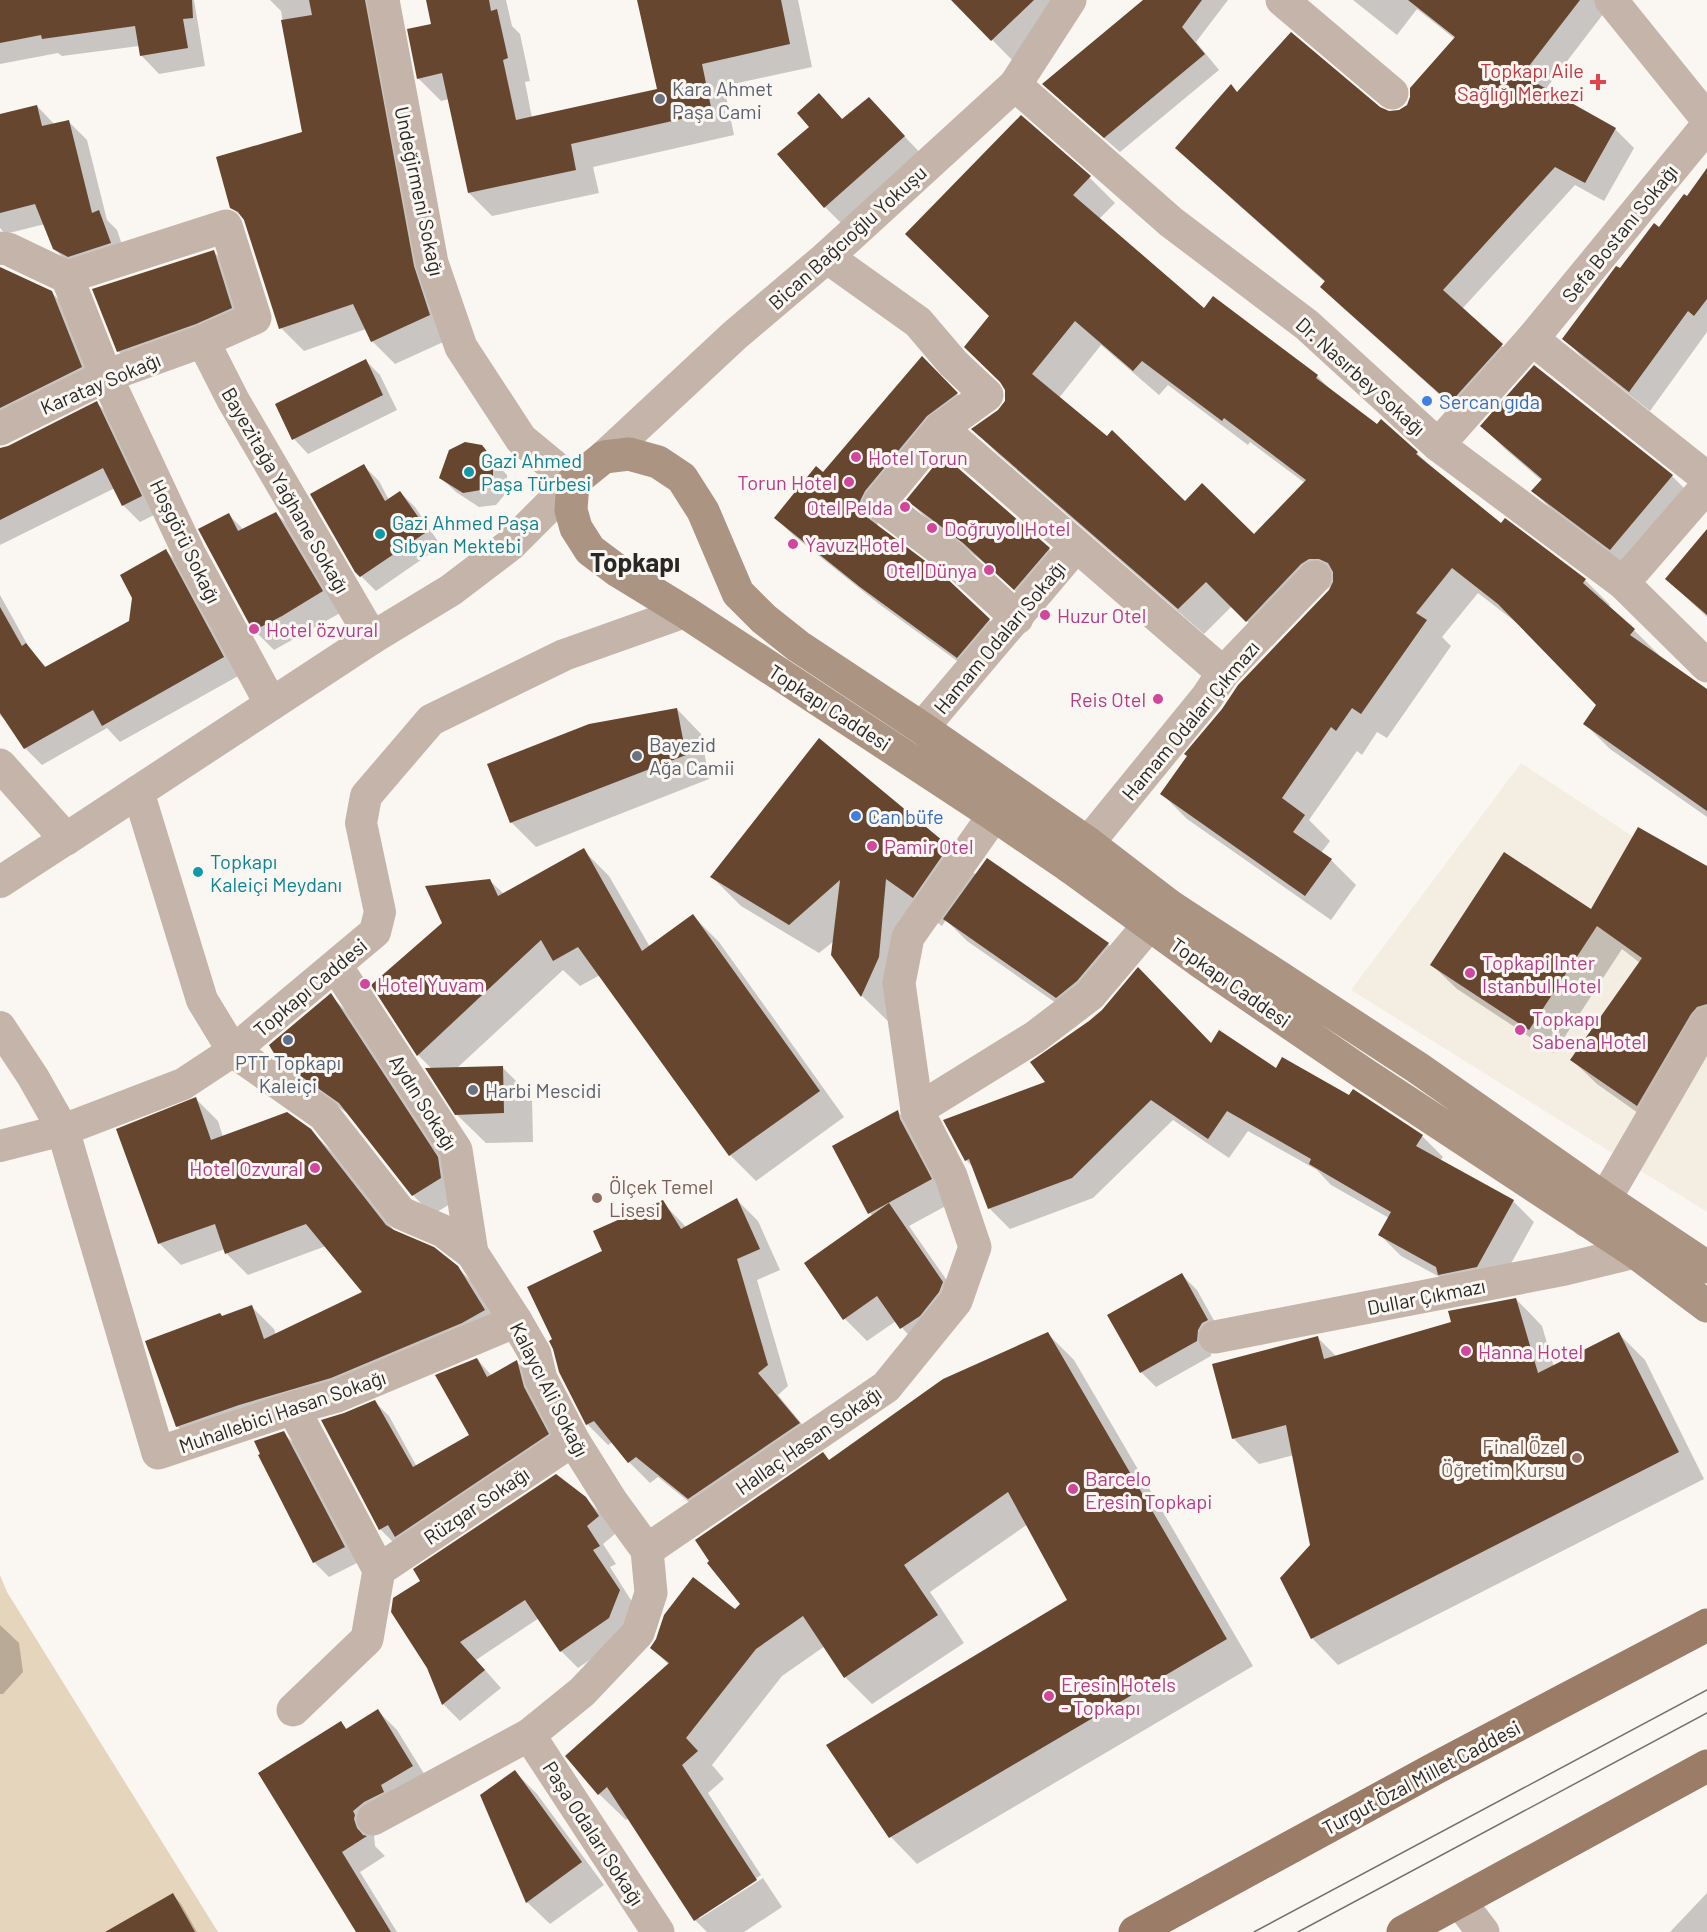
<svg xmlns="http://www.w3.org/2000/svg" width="1707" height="1932" font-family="Barlow,sans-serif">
  <rect width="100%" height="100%" fill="#faf7f3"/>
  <path fill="#f4ede2" d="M1521,763l186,122v327l-356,-222z"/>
  <path fill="#e6d5bd" d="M0,1575l7,17 211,340h-218z"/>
  <g fill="#0003" fill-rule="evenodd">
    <path d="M0,0h194l11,66 -46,8 -18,-19 -2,-9 -77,10 -4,-3 -58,11z"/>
    <path d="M270,0h118l64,338 -57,26 -23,-23 -6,-12 -62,22 -23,-23 -35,-107 -15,-14 72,-74 -22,-122z"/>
    <path d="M427,0h79l6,26 8,8 10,47 -5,1 7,36 126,-28 -19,-90h159l14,67 -88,19 10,49 -141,32 6,26 -107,23 -23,-23 -20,-94 -8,2 -23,-23 15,-53z"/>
    <path d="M953,0h116l-54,63z"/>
    <path d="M1146,0h82l-32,42 23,28 -99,82 -61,-53z"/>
    <path d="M1353,0h245l9,9 -62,81 70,39 19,19 -30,53 -29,-16 -113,124 59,55 -51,58 -129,-116 -19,-19 4,-4 -130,-116 -19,-19 61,-54 141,15 10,4 9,-1 9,-5 48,-68 -38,-30 -20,26z"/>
    <path d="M819,95l24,25 26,-21 57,60 -79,70 -22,-22z"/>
    <path d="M37,106l18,19 13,-4 19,19 20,80 10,10 11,32 -55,5 -19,-18 -9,-25 -40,10 -5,-6v-112z"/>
    <path d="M1021,117l69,61 25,25 -16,16 105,91 113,66 22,22 78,55 22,22 62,50 84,55 25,25 -2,2 26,23 25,25 -1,1 49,35v126l-97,-68 -25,-25 13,-19 -76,-78 -44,-34 -36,44 9,9 -64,92 -10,-6 -15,23 -5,-4 -48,69 21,21 -9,12 10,7 25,25 -25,35 -144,-101 -25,-25 171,-209 -6,4 -55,57 -40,-40 -28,28 -206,-180 -24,-24 25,-19 7,-10 1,-11 -16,-73zM1101,345l58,50 9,-10 80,60 2,-3 55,41 -51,53 -69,-33 -126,-105z"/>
    <path d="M1707,171v161l-57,79 -67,-53 -19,-20 56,-67 67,-73z"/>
    <path d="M213,251l21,21 18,56 -113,44 -21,-21z"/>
    <path d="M0,268l51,24 18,18 29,74 -98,55z"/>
    <path d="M366,361l14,14 17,35 -89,44 -14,-15z"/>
    <path d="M939,375l34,36 -96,108 1,9 111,92 17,17 -31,37 -96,-70 -86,-69 -17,-17 47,-44z"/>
    <path d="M97,403l17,17 44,93 -18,9 -17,-17 -8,-17 -115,57v-96l8,-2z"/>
    <path d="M1482,426l190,50 22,22 -61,73 -78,-58 -22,-22 9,-10 -38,-33z"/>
    <path d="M481,447l26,28v17l-11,13 -17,2 -23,-15 -15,-14z"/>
    <path d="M364,466l15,15 10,19 11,-8 15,15 26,39 -65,45 -15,-15z"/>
    <path d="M908,500l141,49 22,22 -34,40 -50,-46 -57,-43z"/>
    <path d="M276,513l20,20 46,79 -68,38 -20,-20 -25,-115 15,15z"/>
    <path d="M1707,531v86l-40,-38z"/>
    <path d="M166,551l17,17 57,107 -120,67 -13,-14 -65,37 -17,-17 -16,-24 -9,-9v-120l31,56 16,17 83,-46z"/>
    <path d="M677,709l24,25 8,45 -173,68 -25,-25z"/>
    <path d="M948,847l28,28 11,-15 121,84 22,23 -51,52 -112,-78 -21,-21 -4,6 -27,-19 -24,117 -29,-28 -30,-42 2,-13 -15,12 -78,-47 -29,-29z"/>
    <path d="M583,850l26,26 41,71 43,-31 26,26 125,175 -88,64 -26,-26 -130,-180 -20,11 -17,-16 -106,98 45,-1 30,30 1,45 -47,1 -30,-29 -24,-45 -14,-14 71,-175 15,14z"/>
    <path d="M1707,868v184l-45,78 -65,-46 -25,-24 68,-97 -18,-14 -68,104 -97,-64 -25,-24 159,-54z"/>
    <path d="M330,995l20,20 107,163 3,20 -28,17 -19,-20 -63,-80 -51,-36 -20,-20z"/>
    <path d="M1211,1045l65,25 146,66 21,21 -3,4 73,40 21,21 -36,65 -51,-6 -46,-25 -21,-21 9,-17 -58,-33 -14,-15 -69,-39 -19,27 -56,-38 -80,78 -83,31 -21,-21 -14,-39 -9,-9z"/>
    <path d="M196,1099l22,22 5,16 87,-7 23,23 63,80 61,34 23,23 25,43 -306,115 -22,-22 46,-108 29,-11 22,22 2,6 89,-42 -39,-47 -78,29 -21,-21 -2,-5 -44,16 -22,-22z"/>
    <path d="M898,1112l22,22 33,68 -44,24 55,79 -41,46 -27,-30 -29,20 -22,-22 -39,-55 67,-48 -3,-3z"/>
    <path d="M737,1200l21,21 22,49 -23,10 31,106 -10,9 41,50 -109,74 -52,-42 -8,6 -21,-21 -16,-20 -5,3 -21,-21 16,-172 59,-50 24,25z"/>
    <path d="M1182,1275l15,15 25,45 -10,11 -1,10 -55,31 -15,-15z"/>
    <path d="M1516,1299l26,27 12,41 65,-33 26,26 59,119 -366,186 -26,-27 -1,-93 -17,-90 -35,9 -26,-26 85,-100 19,19 116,-34z"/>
    <path d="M1047,1333l27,27 179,306 -336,198 -26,-27 -63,-91 241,-145 -41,-77 -98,68 34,51 -92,61 -27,-27 -20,-31 -43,30 -70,89 12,14 -16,14 53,82 -62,41v3l64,-41 19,29 -38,25h-37l-12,-12 -66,-102 -3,2 -27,-26 70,-129 -17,-17 83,-37 6,-7 89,-143z"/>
    <path d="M477,1359l15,17 25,-14 13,13 31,73 -167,95 -14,-14 -5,-127 14,14 28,51 54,-31z"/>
    <path d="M283,1433l15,14 61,115 -30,15 -15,-15 -54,-106z"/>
    <path d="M585,1498l18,18 12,18 -12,10 13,20 -6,3 26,41 -10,27 -48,33 -17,-17 -22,-33 -63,42 25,28 -41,33 -17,-17 -15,-36z"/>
    <path d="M0,1625l19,18 4,29 -20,22h-3z"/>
    <path d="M378,1711l19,19 34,55 -59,46 2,4 1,11 10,10 -25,16 37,60h-39l-98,-159 81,-50 7,7z"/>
    <path d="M515,1772l22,22 67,91 -54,39 -23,-22 -45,-106z"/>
    <path d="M1707,1893v39h-37z"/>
    <path d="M173,1895l8,9 16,28h-72z"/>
  </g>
  <g fill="#66462e" fill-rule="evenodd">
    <path d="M0,0h192l1,18 -10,1 5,29 -48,8 -5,-30 -93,13 -1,-4 -41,8z"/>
    <path d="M309,0h56l49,266 16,49 -59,27 -18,-38 -74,25 -35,-109 -6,-8 -8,-4 -14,-51 86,-25 -21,-112 31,-5z"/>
    <path d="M426,0h63l2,11 6,-2 11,49 -5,2 13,60 141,-31 -20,-89h144l9,44 -88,20 10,48 -141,32 5,26 -108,23 -26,-120 -25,6 -10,-50 24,-5z"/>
    <path d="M951,0h83l-43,41z"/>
    <path d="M1143,0h59l-20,27 23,27 -101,84 -62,-54z"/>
    <path d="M1408,0h172l-58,75 94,53 -31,55 -30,-16 -112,123 60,54 -53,59 -130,-116 5,-6 -150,-133 56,-64 6,8 54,-60 89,75 9,4 10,-1 8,-5 3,-8v-9l45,-51z"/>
    <path d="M819,93l23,26 27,-22 36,39 -81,72 -47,-54 32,-27 -12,-14z"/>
    <path d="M37,105l5,21 27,-6 23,93 7,-3 12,33 -43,14 -15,-8 -18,-45 -35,9v-99z"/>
    <path d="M1021,115l70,61 -18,19 131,113 9,-12 105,79 -2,3 61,46 4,-5 37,33 -2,2 85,69 4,-5 81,61 -3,4 52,46 -5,6 77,54v122l-124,-87 13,-19 -98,-101 -46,-36 -36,45 11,7 -66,94 -9,-6 -16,23 -5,-4 -49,71 23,17 -12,17 39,27 -27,37 -145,-102 27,-38 -3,-2 38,-45 16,-24 91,-95 4,-8v-10l-5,-9 -9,-4h-10l-8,5 -55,58 -40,-40 -28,27 -207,-180 27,-19 7,-9v-11l-5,-8 -36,-35 25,-31 -84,-82zM1075,321l58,50 9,-10 80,60 2,-3 82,62 -52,54 -52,-51 -17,18 -73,-71 -5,6 -75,-62z"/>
    <path d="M1707,168v131l-13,17 -6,-5 -59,81 -67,-53 54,-73 4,2 34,-45 5,4 25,-33 3,2z"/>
    <path d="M214,250l18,58 -36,16 -79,28 -25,-63z"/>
    <path d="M0,267l52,24 30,76 -82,41z"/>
    <path d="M922,356l36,37 -31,23 -62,75 -5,10 2,10 6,7 72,54 50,47 -33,39 -97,-71 -86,-69 42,-52 7,6z"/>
    <path d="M366,359l17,36 -91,45 -17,-36z"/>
    <path d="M1534,365l139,110 -63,75 -79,-59 11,-12 -62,-53z"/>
    <path d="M97,401l45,95 -20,10 -19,-38 -103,52v-72l8,-2z"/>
    <path d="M465,442l17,3 11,14v18l-12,13 -18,3 -24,-15 10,-28z"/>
    <path d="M943,455l107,93 -36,42 -51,-47 -57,-43z"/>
    <path d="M364,464l21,37 15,-10 28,40 -68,46 -5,-5 -45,-78z"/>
    <path d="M276,512l47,79 -41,25 -29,15 -55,-102 31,-16 9,18z"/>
    <path d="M1707,529v86l-42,-36z"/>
    <path d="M166,549l58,108 -122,69 -9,-16 -69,39 -24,-36v-106l22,39 4,-3 19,24 84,-46 3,-23 -12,-23z"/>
    <path d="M677,708l9,47 -176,68 -23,-59 102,-40z"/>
    <path d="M819,738l130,108 -36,52 -27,-19 -7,78 -18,40 -30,-42 9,-75 -51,45 -79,-48z"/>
    <path d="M1638,827l69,39v138l-10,3 -6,7 -54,92 -67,-46 72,-102 -45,-32 -68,104 -99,-65 74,-113 87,57z"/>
    <path d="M584,848l58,103 51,-37 127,177 -91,65 -151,-209 -25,14 -12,-21 -124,116 -46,-71 71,-62 -17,-37 65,-7 8,17z"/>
    <path d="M987,858l122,85 -32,38 -21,17 -113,-79z"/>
    <path d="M1138,967l73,76 8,-13 57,38 6,-11 67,38 4,-6 70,46 -7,11 98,54 -37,67 -39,8 -2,-8 -58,-32 13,-23 -82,-48 2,-5 -84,-48 -19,28 -57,-39 -79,78 -84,31 -19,-50 -4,2 -22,-41 102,-38 -15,-20 59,-41 13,-11z"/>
    <path d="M331,993l107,164 3,21 -29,18 -73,-93 -61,-43 -9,-15z"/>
    <path d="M503,1066l1,47 -49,2 -30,-47z"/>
    <path d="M196,1097l15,43 76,-28 24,17 75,96 8,5 40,17 24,19 27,44 -23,13 -131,55 -92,27 -63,22 -31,-86 75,-28 2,3 30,-11 12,34 98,-47 -56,-68 -81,30 -10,-30 -57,20 -42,-115z"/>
    <path d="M898,1110l2,9 32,60 -64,35 -36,-68z"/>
    <path d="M737,1198l23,51 -23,10 31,106 -10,8 42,50 -112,76 -52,-42 -8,6 -34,-42 -8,4 -27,-53 -6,-23 -4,-8 3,-2 -25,-52 75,-36 -9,-20 70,-31 18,29z"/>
    <path d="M889,1203l54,79 -4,10 -19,24 -20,13 -23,-33 -34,24 -39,-57z"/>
    <path d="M1182,1273l26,47 -6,3 -4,7 -1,11 -57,32 -33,-58z"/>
    <path d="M1516,1298l22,75 81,-41 60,120 -368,187 -31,-61 30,-33 -24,-120 -54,14 -20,-75 106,-28 6,23 127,-37 -3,-11z"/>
    <path d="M1048,1332l179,307 -338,199 -63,-93 241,-145 -59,-108 -104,73 34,50 -94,63 -41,-62 -47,33 -70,89 12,13 -16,14 75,115 -63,41 -87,-134 -9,8 -33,-39 104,-93 -19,-15 6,-9 8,-24 29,-38 42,32 5,-5 -33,-41 2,-2 -14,-21 128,-88 6,8 114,-81z"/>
    <path d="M477,1358l10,19 30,-17 7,27 25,47 -154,103 -7,-12 -9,5 -58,-110 23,-7 31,-13 38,67 56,-32 -34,-60z"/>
    <path d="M284,1431l61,116 -32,16 -55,-108 2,-1 -6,-13z"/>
    <path d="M556,1474l30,23 13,19 -12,10 13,20 -7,4 27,40 -11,28 -49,34 -35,-52 -65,42 25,28 -43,35 -15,-37 -36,-56 2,-14 27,-17 -7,-12z"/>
    <path d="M378,1709l35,57 -32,19 3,7 -20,10 -11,9 2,4 -1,4 3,9 6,7 4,1 -25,16 49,80h-35l-98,-159 83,-52 5,8z"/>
    <path d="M515,1770l67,92 -56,41 -46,-108z"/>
    <path d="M173,1893l22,39h-90z"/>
  </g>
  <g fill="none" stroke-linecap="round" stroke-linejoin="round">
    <g stroke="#c5b4a9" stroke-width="32">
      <path d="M138,791l64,209 31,51"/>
      <path d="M0,882l66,-43"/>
      <path d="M0,1027l33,50 30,53"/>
      <path d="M0,1146l63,-16 120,-46 50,-33 142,-119 5,-20 -19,-89 5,-27 65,-76 133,-65 121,-43"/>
    </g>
    <g stroke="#c5b4a9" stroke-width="33">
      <path d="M383,0l49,263 29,84 60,92 52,43"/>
      <path d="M1282,0l110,93"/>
      <path d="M1611,0l96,119"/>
      <path d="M1015,85l156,137 136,103 131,120 185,138 84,83"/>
      <path d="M0,248l8,1 59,28"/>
      <path d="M827,257l91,65 35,41 34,32 -46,33 -62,75 73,55 65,60"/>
      <path d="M1532,339l175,139"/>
      <path d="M203,341l30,59 139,238"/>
      <path d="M941,428l282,245"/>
      <path d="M0,429l106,-53 97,-35 52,-23 -29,-92 -159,51 39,99 83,177 82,151"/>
      <path d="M1438,445l94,-106 175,-213"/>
      <path d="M1623,583l84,-97"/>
      <path d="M922,728l154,-182"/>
      <path d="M0,765l66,74"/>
      <path d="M1070,867l18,-24 119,-146 16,-24 92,-96"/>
      <path d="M336,966l120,184 16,103"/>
      <path d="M233,1051l91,64 77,98 42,18 29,22 44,68 19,33 6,25 32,61 39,62 35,48"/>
      <path d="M917,1110l118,-73 55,-42 59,-70 21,-19"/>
      <path d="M63,1130l95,323 135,-45 44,-12 179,-75"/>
      <path d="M1587,1221l18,-22 102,-176"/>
      <path d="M1215,1337l350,-68 70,-17"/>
      <path d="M647,1550l239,-163 70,-86 19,-54 -24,-71 -34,-66 -18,-127 9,-46 86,-122"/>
      <path d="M379,1570l194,-130"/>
      <path d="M293,1710l74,-71 12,-69 -86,-162"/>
      <path d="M529,1735l129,197"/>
      <path d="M373,1819l156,-84 53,-43 56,-59 13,-40 -4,-43"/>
      <path d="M1460,1902l23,30"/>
    </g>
    <g stroke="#c5b4a9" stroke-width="33">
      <path d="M604,457l131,-122 92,-78 188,-172 55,-85"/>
      <path d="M66,839l306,-201 79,-48 59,-45 63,-63"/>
    </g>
    <path stroke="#ac9482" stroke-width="33" d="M1707,1267l-102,-68 -187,-131 -248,-162 -82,-63 -166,-115 -124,-82 -34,-27 -26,-26 -35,-82 -21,-33 -24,-16 -29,-8 -25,3 -31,25 -2,28 5,18 14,22 28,21 67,41 309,203 76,52 132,96 161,110 272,179 72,54"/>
    <g stroke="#9a7c67" stroke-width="33">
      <path d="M1135,1932l299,-163 273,-144"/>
      <path d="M1403,1932l304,-166"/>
    </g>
    <g stroke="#72706d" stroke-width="1.5">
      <path d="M1254,1932l453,-242"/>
      <path d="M1298,1932l409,-219"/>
    </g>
  </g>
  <path fill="#e0444e" stroke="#faf7f3" stroke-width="2" d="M1595 73h6v6h6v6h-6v6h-6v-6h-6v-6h6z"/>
  <g fill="#6b7280" stroke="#faf7f3" stroke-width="2">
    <circle cx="660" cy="99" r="6"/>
    <circle cx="637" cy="756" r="6"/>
    <circle cx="473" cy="1090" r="6"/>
  </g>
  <g fill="#3f7fe0" stroke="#faf7f3" stroke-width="2">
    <circle cx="1427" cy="401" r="6"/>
    <circle cx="856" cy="816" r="6"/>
  </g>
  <g fill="#d1479c" stroke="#faf7f3" stroke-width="2">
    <circle cx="856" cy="457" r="6"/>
    <circle cx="849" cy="482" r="6"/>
    <circle cx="905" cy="507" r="6"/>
    <circle cx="932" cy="528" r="6"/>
    <circle cx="793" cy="544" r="6"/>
    <circle cx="989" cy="570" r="6"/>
    <circle cx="1045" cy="615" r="6"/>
    <circle cx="254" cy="629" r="6"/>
    <circle cx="1158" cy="699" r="6"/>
    <circle cx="872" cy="846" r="6"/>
    <circle cx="1470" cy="973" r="6"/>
    <circle cx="365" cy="984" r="6"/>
    <circle cx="1520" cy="1030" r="6"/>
    <circle cx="315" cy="1168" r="6"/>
    <circle cx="1466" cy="1351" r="6"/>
    <circle cx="1073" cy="1489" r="6"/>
    <circle cx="1049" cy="1696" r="6"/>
  </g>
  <g fill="#0f9aa8" stroke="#faf7f3" stroke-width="2">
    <circle cx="469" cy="472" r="6"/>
    <circle cx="380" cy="534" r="6"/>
    <circle cx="198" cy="872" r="6"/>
  </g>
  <circle fill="#5c6f8a" stroke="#faf7f3" stroke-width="2" cx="288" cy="1040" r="6"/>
  <g fill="#8d6e63" stroke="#faf7f3" stroke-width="2">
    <circle cx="597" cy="1198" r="6"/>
    <circle cx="1577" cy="1458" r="6"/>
  </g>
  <g text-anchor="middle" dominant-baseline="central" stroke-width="6" stroke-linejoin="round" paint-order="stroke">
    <g font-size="20" fill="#be3a42" stroke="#faf7f3" text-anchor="end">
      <text x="1584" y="70">Topkapı Aile<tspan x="1584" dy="23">Sağlığı Merkezi</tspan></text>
    </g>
    <g font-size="20" fill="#5b616d" stroke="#faf7f3" text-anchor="start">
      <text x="672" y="88">Kara Ahmet<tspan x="672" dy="23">Paşa Cami</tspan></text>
      <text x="649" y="744">Bayezid<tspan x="649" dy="23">Ağa Camii</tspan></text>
      <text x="485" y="1090">Harbi Mescidi</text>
    </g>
    <g font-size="20" fill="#292826" stroke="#faf7f3">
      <text transform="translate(420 191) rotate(78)">Undeğirmeni Sokağı</text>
      <text transform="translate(1619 233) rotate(-51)">Sefa Bostanı Sokağı</text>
      <text transform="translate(847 237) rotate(-42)">Bican Bağcıoğlu Yokuşu</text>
      <text transform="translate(1361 376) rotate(42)">Dr. Nasırbey Sokağı</text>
      <text transform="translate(100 383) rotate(-23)">Karatay Sokağı</text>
      <text transform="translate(286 490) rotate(60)">Bayezitağa Yağhane Sokağı</text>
      <text transform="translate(186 541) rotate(64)">Hoşgörü Sokağı</text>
      <text transform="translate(999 637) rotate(-50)">Hamam Odaları Sokağı</text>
      <text transform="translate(830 707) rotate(33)">Topkapı Caddesi</text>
      <text transform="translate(1190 720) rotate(-50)">Hamam Odaları Çıkmazı</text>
      <text transform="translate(1231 982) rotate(35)">Topkapı Caddesi</text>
      <text transform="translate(310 987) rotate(-40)">Topkapı Caddesi</text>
      <text transform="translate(424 1102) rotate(58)">Aydın Sokağı</text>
      <text transform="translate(1426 1296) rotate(-11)">Dullar Çıkmazı</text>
      <text transform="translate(550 1389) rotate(63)">Kalaycı Ali Sokağı</text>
      <text transform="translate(282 1411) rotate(-19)">Muhallebici Hasan Sokağı</text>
      <text transform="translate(808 1440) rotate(-35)">Hallaç Hasan Sokağı</text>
      <text transform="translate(476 1505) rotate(-34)">Rüzgar Sokağı</text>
      <text transform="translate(1421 1777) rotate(-28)">Turgut Özal Millet Caddesi</text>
      <text transform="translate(594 1833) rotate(57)">Paşa Odaları Sokağı</text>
    </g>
    <g font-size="20" fill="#366cbe" stroke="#faf7f3" text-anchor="start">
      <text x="1439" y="401">Sercan gıda</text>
      <text x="868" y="816">Can büfe</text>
    </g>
    <g font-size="20" fill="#b23c85" stroke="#faf7f3" text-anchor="start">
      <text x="868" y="457">Hotel Torun</text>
      <text x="837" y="482" text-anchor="end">Torun Hotel</text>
      <text x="893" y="507" text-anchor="end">Otel Pelda</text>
      <text x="944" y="528">Doğruyol Hotel</text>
      <text x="805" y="544">Yavuz Hotel</text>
      <text x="977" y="570" text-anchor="end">Otel Dünya</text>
      <text x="1057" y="615">Huzur Otel</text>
      <text x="266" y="629">Hotel özvural</text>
      <text x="1146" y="699" text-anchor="end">Reis Otel</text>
      <text x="884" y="846">Pamir Otel</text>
      <text x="1482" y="962">Topkapi Inter<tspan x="1482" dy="23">Istanbul Hotel</tspan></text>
      <text x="377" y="984">Hotel Yuvam</text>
      <text x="1532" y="1018">Topkapı<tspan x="1532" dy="23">Sabena Hotel</tspan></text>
      <text x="303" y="1168" text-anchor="end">Hotel Ozvural</text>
      <text x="1478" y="1351">Hanna Hotel</text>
      <text x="1085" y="1478">Barcelo<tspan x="1085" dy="23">Eresin Topkapi</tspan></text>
      <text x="1061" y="1684">Eresin Hotels<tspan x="1061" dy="23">- Topkapı</tspan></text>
    </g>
    <g font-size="20" fill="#0d838f" stroke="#faf7f3" text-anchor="start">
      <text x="481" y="460">Gazi Ahmed<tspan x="481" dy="23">Paşa Türbesi</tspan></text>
      <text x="392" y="522">Gazi Ahmed Paşa<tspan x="392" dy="23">Sıbyan Mektebi</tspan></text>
      <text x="210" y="861">Topkapı<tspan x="210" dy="23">Kaleiçi Meydanı</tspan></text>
    </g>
    <g font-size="20" fill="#4e5e75" stroke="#faf7f3">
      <text x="288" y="1062">PTT Topkapı<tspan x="288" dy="23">Kaleiçi</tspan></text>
    </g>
    <g font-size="20" fill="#785e54" stroke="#faf7f3" text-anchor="start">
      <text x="609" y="1186">Ölçek Temel<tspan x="609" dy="23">Lisesi</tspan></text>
      <text x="1565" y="1446" text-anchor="end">Final Özel<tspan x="1565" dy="23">Öğretim Kursu</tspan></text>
    </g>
    <g font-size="26" font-weight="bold" fill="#292826" stroke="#faf7f3">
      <text x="635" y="561">Topkapı</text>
    </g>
  </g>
</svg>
